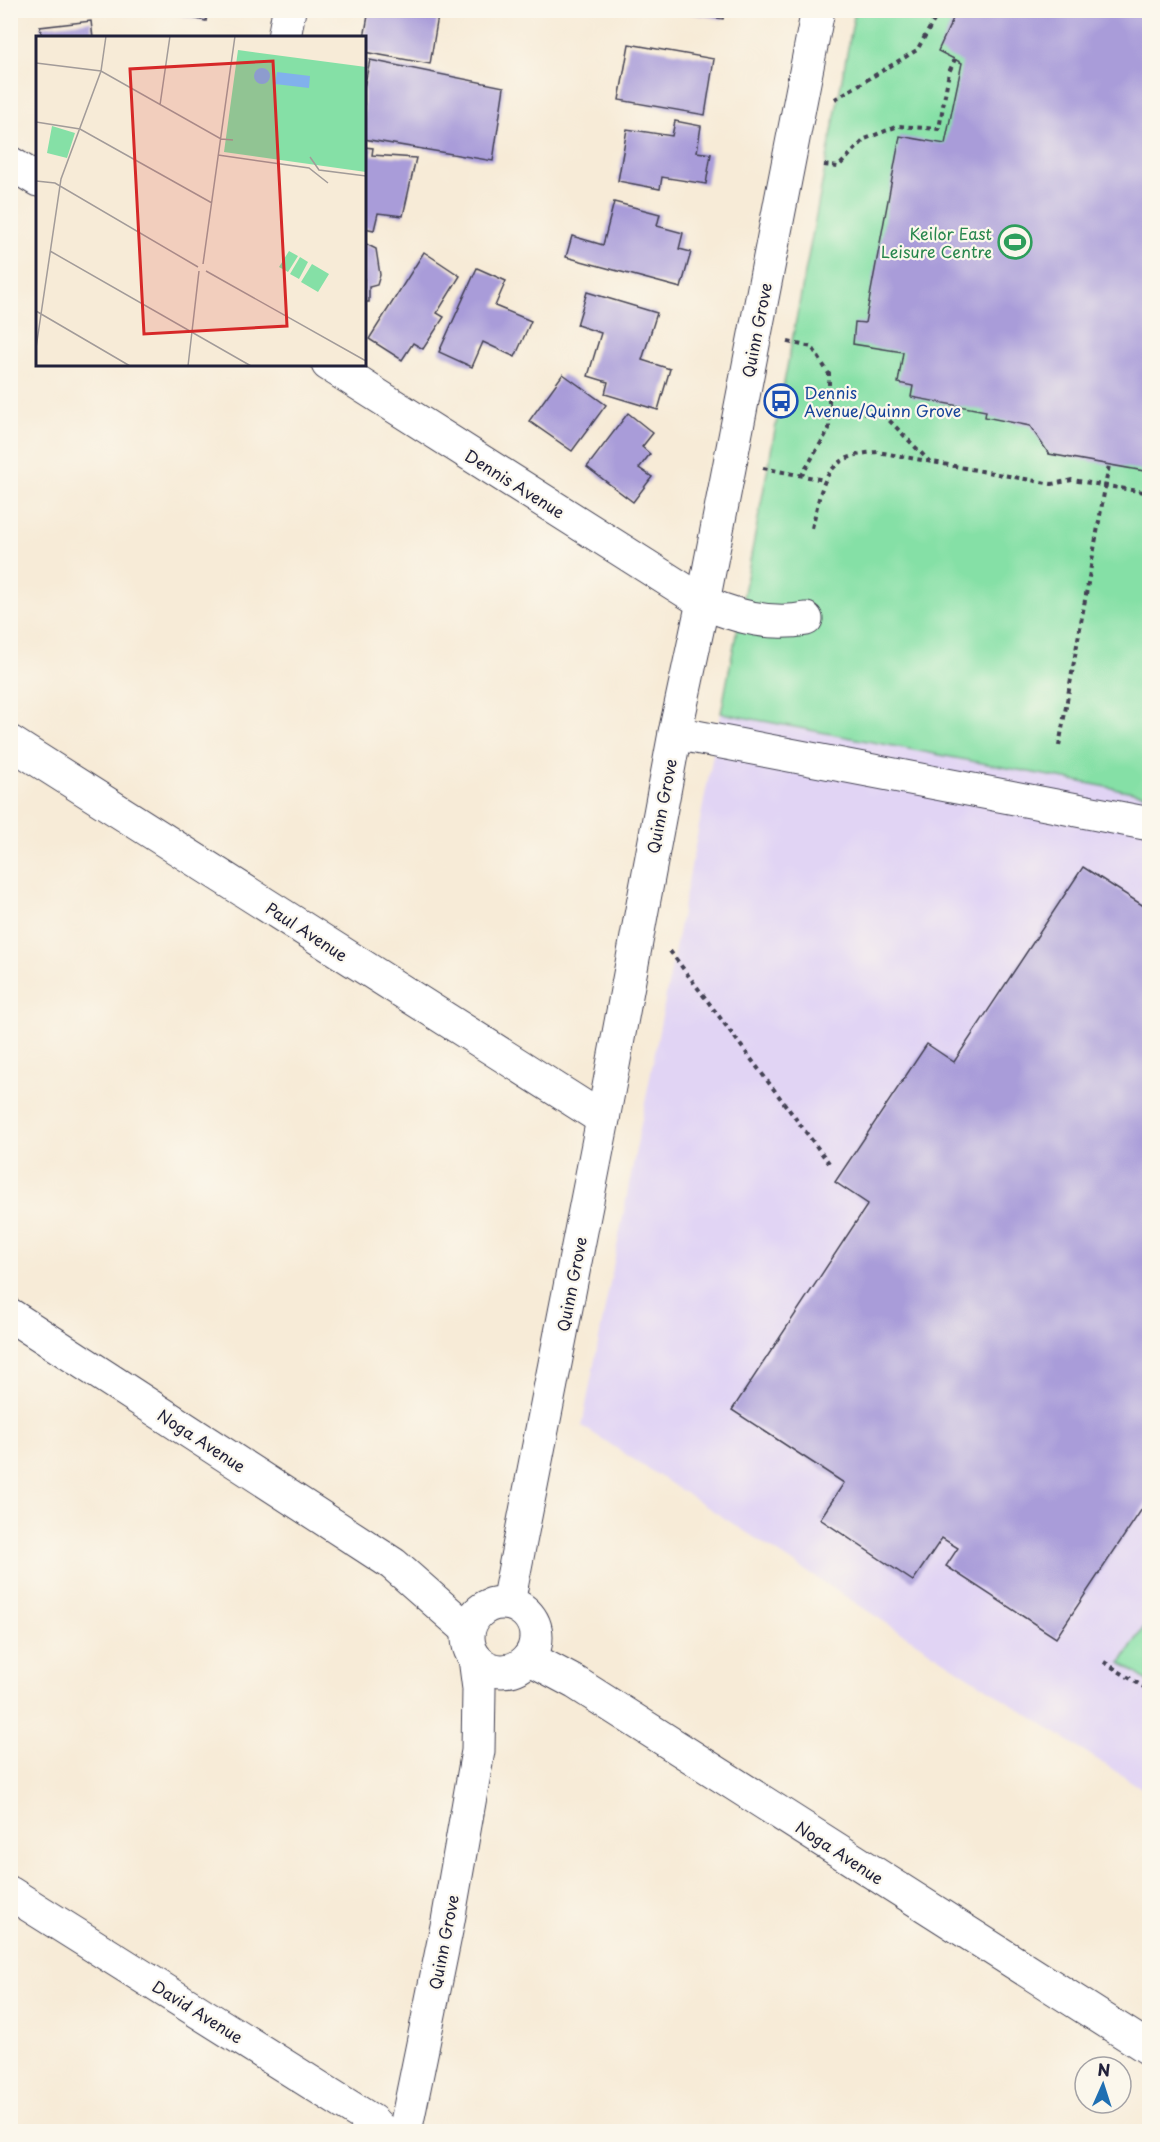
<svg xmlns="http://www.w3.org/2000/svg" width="1160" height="2142" font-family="'Playpen Sans',sans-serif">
  <rect width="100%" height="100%" fill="#fbf7ec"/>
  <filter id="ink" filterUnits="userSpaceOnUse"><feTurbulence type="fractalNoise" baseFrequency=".0167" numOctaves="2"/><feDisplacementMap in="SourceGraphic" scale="12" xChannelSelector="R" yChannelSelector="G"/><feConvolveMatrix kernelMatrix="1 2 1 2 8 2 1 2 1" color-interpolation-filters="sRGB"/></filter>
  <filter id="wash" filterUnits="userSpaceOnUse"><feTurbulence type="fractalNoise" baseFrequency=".008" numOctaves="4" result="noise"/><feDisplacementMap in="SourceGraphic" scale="24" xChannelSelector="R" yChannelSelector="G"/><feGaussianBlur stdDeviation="1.35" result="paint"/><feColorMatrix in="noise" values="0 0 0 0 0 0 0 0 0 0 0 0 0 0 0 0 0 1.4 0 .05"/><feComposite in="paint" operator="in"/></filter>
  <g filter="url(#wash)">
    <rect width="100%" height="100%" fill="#f7ebd7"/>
    <path fill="#e1d4f4" d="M721,713l428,82v998l-567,-367z"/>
    <g fill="#85e0a6" stroke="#548170" stroke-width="1.5">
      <path d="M855,11h294v784l-428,-82z"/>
      <path d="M1149,1619v63l-28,-19z"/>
    </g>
    <g id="blocks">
      <g fill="#a99cd9">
        <path d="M158,10h50l-2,11z"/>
        <path d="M369,10h70l-9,54 -66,-12v-14z"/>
        <path d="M668,10h57l-2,9z"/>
        <path d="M957,10h193v462l-101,-18 -19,-28 -45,-9 1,-6 -75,-14 2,-11 -15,-3 5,-31 -50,-8 2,-22 10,1 35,-187 45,8 17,-81 -24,-12z"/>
        <path d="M91,21l2,17h-51l-2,-11z"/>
        <path d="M629,44l85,15 -9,56 -86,-15z"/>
        <path d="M370,60l134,27 -11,74 -129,-22v-52z"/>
        <path d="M675,121l26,5 -4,26 14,2 -5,30 -44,-7 -2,12 -42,-8 9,-52 45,7z"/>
        <path d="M364,147l9,1 -1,7 44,3 -13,58 -25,-3 -4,17 -10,-2z"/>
        <path d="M614,202l46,12 -3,12 26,7 -4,16 12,3 -10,36 -115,-31 6,-21 31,9z"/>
        <path d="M364,243l12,6 4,26 -3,10 -8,2v15h-5z"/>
        <path d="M424,252l36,24 -23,37 7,4 -21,32 -10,-6 -11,17 -33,-21z"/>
        <path d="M477,268l29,13 -11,25 36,15 -16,36 -32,-15 -11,25 -33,-15z"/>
        <path d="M587,292l70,21 -15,47 28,9 -12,41 -53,-16 3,-12 -20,-6 13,-43 -24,-8z"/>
        <path d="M563,374l43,31 -34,46 -43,-30z"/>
        <path d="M628,413l25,20 -11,14 8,7 -11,14 13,9 -19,25 -46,-35z"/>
        <path d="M1083,867l67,43v587l-94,141 -110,-72 12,-18 -16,-10 -29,43 -93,-62 24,-36 -112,-73 136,-206 -33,-22 92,-138 27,18z"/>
      </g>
    </g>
  </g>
  <g filter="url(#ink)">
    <use href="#blocks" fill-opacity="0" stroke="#424052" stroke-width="1.5"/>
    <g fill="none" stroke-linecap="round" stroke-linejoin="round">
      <g stroke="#424052" stroke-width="35">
        <g id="minor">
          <path d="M284,38l5,-28"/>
          <path d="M10,163l28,17"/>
          <path d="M328,364l375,238c33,15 67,24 103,17"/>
          <path d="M675,733l475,91"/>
          <path d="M10,742l593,377"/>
          <path d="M10,1315l383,249 75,66"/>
          <circle cx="502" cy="1637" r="34"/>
          <path d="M508,1603l95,-484 72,-386 28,-131 115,-592"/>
          <path d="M529,1658l47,25 574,366"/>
          <path d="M10,1893l362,228 11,11"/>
          <path d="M405,2132l43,-211 30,-170 1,-62 -4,-31"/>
        </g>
      </g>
      <g stroke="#424052" stroke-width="4" stroke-dasharray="4.5 4.5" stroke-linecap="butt">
        <path d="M835,99l82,-49 23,-40"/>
        <path d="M824,165l14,2 27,-28 33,-13 41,3 10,-57 6,-13"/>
        <path d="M788,342l24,5 17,27v55l-27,46"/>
        <path d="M829,406l57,11 43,44"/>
        <path d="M763,468l61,12"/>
        <path d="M812,528c11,-45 11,-73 66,-76l174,32 20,-4 78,13"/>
        <path d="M1059,746l50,-281"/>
        <path d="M670,951l159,212"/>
        <path d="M1104,1662l46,29"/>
      </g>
      <use href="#minor" stroke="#fff" stroke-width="33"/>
    </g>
  </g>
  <defs>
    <g id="stadium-ring" transform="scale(1.725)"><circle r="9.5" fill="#fbf7ec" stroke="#2e9e5b" stroke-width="1.5"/><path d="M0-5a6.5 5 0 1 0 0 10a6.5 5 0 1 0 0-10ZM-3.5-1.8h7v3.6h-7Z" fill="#2e9e5b"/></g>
    <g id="bus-ring" transform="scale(1.725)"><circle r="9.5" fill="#fbf7ec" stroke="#1a4fb4" stroke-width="1.5"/><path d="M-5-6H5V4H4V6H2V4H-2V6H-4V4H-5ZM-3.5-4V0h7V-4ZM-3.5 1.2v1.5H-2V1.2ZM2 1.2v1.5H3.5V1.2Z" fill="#1a4fb4"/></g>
  </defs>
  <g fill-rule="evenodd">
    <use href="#stadium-ring" x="1015" y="242"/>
    <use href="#bus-ring" x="781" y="401"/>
  </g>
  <g text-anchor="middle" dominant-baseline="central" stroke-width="4.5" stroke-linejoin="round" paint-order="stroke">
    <g font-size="16" fill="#27864d" stroke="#fbf7ec" text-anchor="end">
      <text x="992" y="233">Keilor East<tspan x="992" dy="18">Leisure Centre</tspan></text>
    </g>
    <g font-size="16" fill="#22223b" stroke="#fbf7ec">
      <text transform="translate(756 330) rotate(-79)">Quinn Grove</text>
      <text transform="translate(515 483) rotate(32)">Dennis Avenue</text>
      <text transform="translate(661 806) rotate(-79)">Quinn Grove</text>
      <text transform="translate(307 931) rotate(33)">Paul Avenue</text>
      <text transform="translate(571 1284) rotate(-79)">Quinn Grove</text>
      <text transform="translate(202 1440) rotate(33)">Noga Avenue</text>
      <text transform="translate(840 1852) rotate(33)">Noga Avenue</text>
      <text transform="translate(443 1942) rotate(-79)">Quinn Grove</text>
      <text transform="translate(198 2011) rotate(32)">David Avenue</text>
    </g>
    <g font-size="16" fill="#164399" stroke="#fbf7ec" text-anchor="start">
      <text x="804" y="392">Dennis<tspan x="804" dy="18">Avenue/Quinn Grove</tspan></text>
    </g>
  </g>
  <g transform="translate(36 36)">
    <rect width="330" height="330" fill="#f7ebd7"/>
    <path d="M202,14l128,17v105l-142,-20zM16,90l23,7 -8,25 -20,-5zM253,215l9,5 -10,16 -9,-5zM264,221l8,5 -9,17 -9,-5zM276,228l17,10 -11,18 -17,-10z" fill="#85e0a6"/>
    <path d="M218 40a8 8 0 1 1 16 0a8 8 0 1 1-16 0ZM241,36l33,4 -1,12 -34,-4z" fill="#81b1ec"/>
    <path fill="none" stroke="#a29b99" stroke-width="1.5" d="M0,27l65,8 120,68 12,1M124,69l10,-69M0,86l44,7 132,74M182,119l91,13 19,15M274,121l9,13 47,6M0,145l19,2 143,84M14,215l201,115M167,228l32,-228M170,235l160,90M0,275l94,55M0,312l25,-169 40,-108 5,-35M152,330l11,-95"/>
    <path fill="#d62828" fill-opacity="0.15" stroke="#d62828" stroke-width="3" d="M237,25l14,265 -143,8 -14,-265z"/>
    <rect width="330" height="330" fill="none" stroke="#22223b" stroke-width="3"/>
  </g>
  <rect width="1160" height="2142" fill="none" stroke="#fbf7ec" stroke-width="36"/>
  <g transform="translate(1103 2085) rotate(3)"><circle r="28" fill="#fbf7ec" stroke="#a4a2a5" stroke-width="1.5"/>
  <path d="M0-4.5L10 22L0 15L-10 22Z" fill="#1f6fb2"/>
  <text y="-9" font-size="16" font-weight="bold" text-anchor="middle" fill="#22223b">N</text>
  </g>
</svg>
